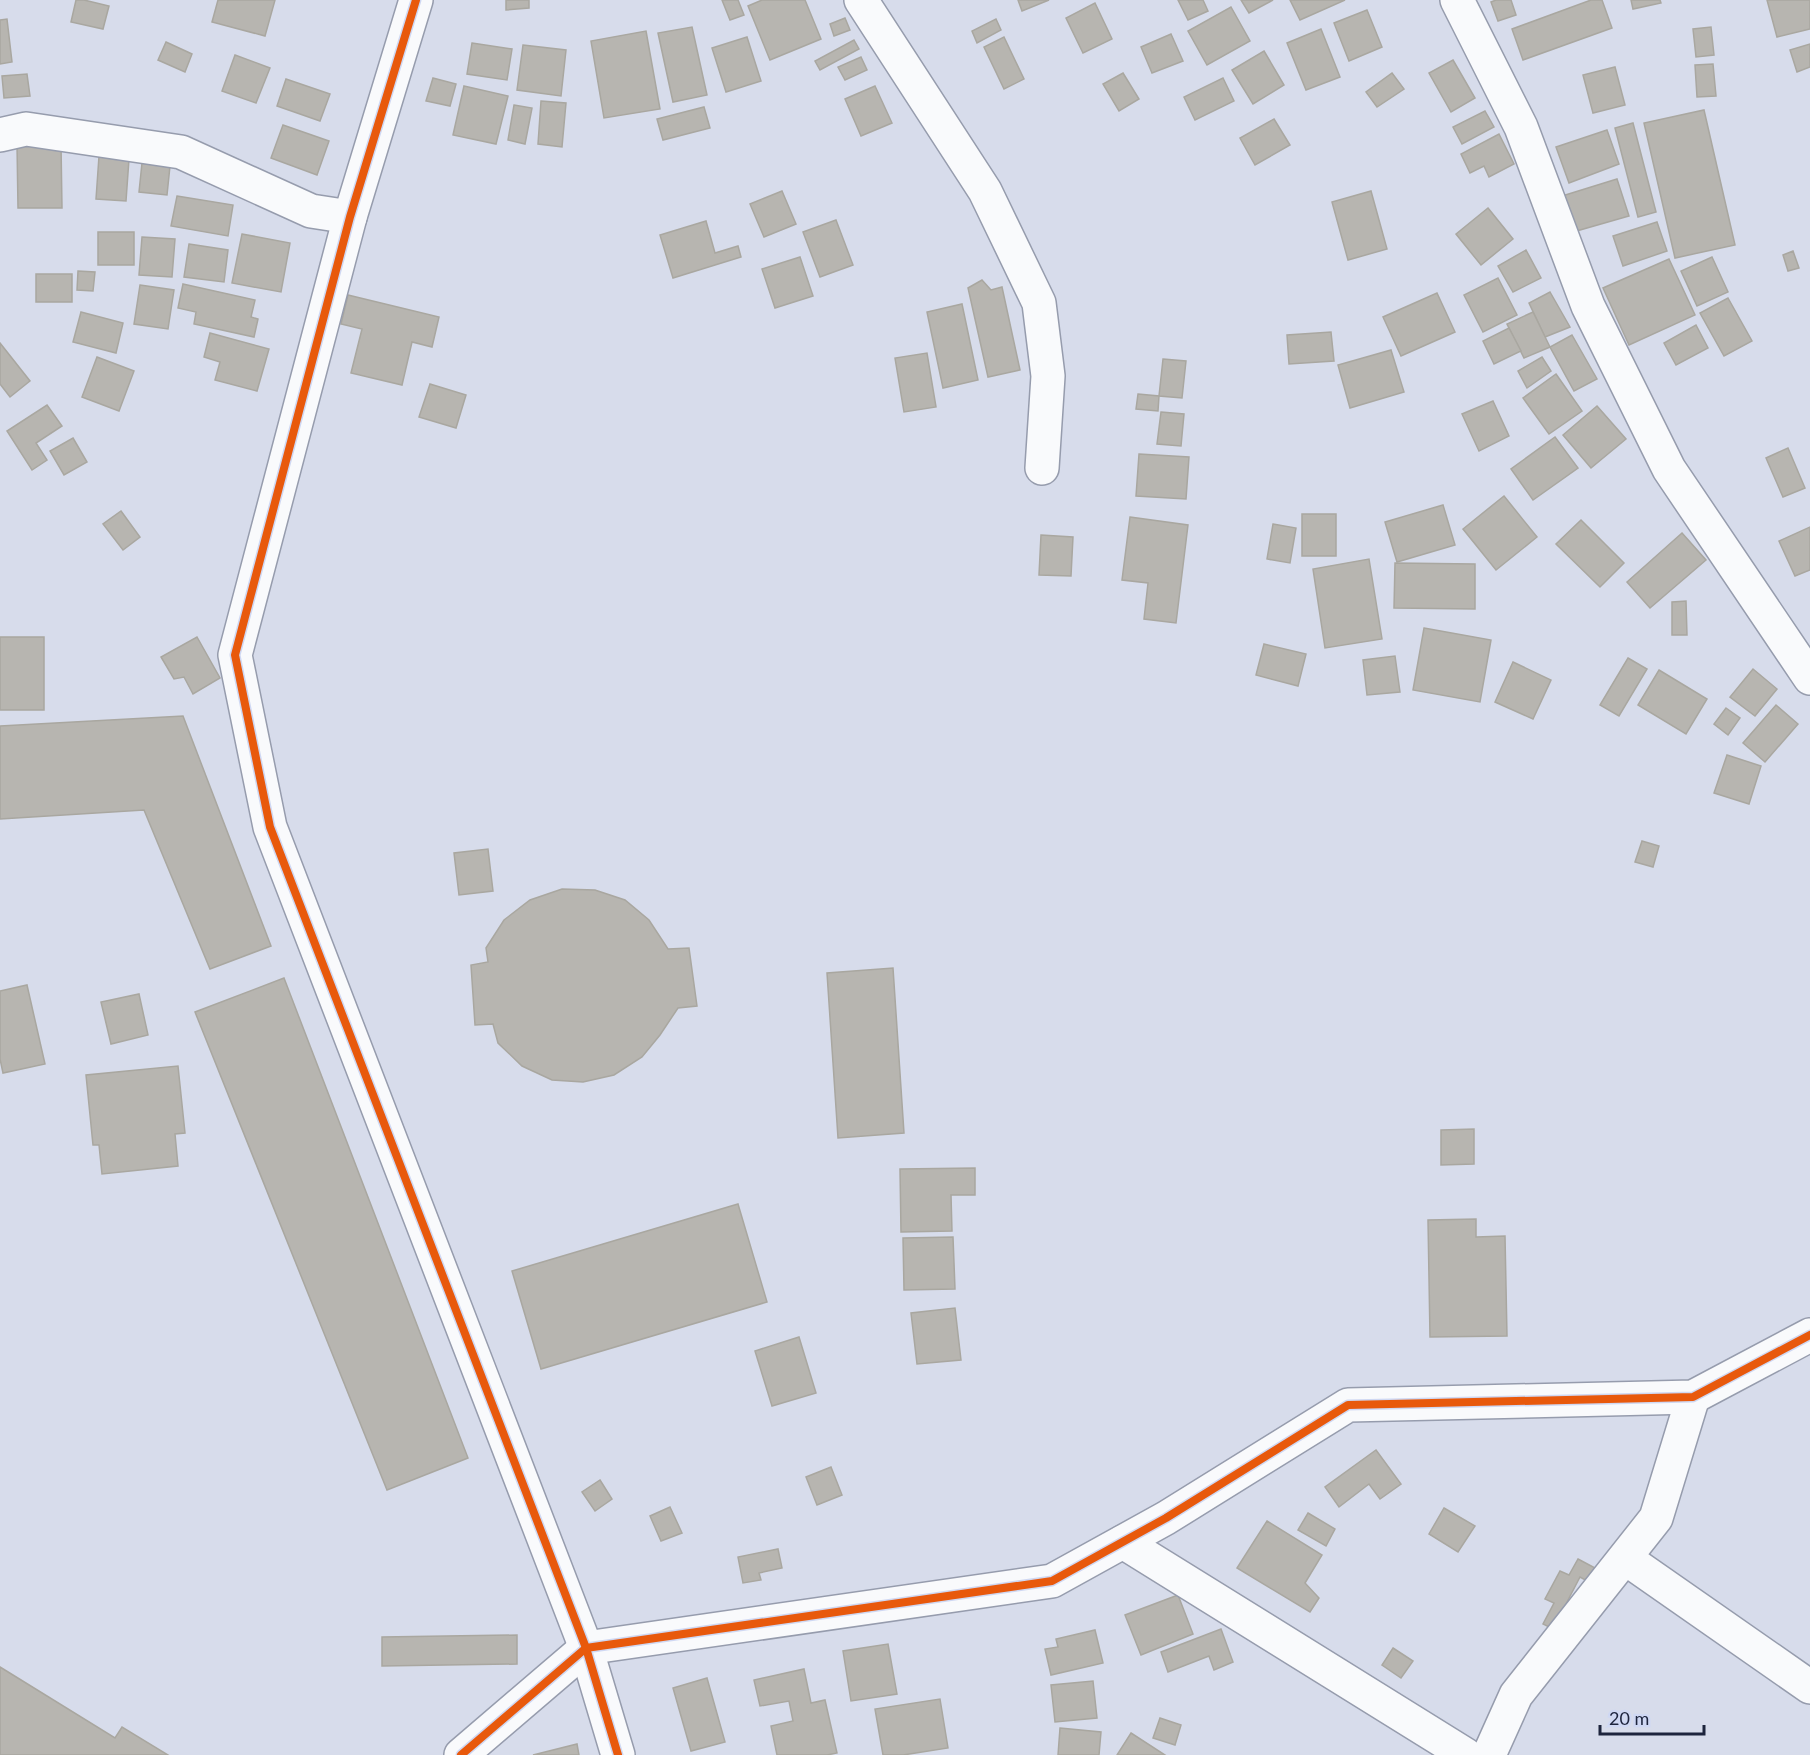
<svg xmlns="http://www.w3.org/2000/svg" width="1810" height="1755" font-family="Lato,sans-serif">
  <rect width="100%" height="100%" fill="#d7dceb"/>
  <g fill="#b7b5b0" stroke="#a9a7a0" stroke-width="1.5">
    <path d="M76,0h8l25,6 -6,23 -32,-7z"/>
    <path d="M218,0h57l-10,36 -53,-14z"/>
    <path d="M506,0h23v8l-23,2z"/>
    <path d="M722,0h16l6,15 -14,5z"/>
    <path d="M762,0h43l16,39 -51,21 -22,-54z"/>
    <path d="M1018,0h31l-27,11z"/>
    <path d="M1178,0h25l5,11 -20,9z"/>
    <path d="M1241,0h32l-24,13z"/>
    <path d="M1290,0h55l-45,20z"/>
    <path d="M1496,0h15l5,15 -18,6 -7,-19z"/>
    <path d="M1591,0h11l10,28 -89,32 -11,-31z"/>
    <path d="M1631,0h29l1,3 -28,6z"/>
    <path d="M1767,0h43v29l-33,8z"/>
    <path d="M1095,3l17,36 -29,14 -17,-35z"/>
    <path d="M1231,7l19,34 -43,24 -19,-34z"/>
    <path d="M1367,10l15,37 -33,14 -15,-38z"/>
    <path d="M845,18l5,12 -16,6 -4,-12z"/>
    <path d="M7,19l5,43 -12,2v-44z"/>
    <path d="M996,19l5,11 -24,13 -5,-12z"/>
    <path d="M692,27l15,68 -34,7 -15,-69z"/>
    <path d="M1711,27l3,28 -18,2 -3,-28z"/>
    <path d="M1321,29l19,48 -34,13 -19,-47z"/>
    <path d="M646,31l14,78 -56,9 -13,-77z"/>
    <path d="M1171,34l12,27 -31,12 -11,-26z"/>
    <path d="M747,37l14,44 -35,11 -14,-44z"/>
    <path d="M1004,37l20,42 -20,10 -20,-42z"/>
    <path d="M854,40l5,9 -39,21 -5,-9z"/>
    <path d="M166,42l26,12 -7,18 -27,-12z"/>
    <path d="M472,43l40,6 -5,31 -40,-6z"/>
    <path d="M1810,44v23l-13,5 -7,-22z"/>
    <path d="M523,45l43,5 -5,46 -44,-6z"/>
    <path d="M1264,51l20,34 -31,19 -21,-34z"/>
    <path d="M235,55l35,13 -14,35 -34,-12z"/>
    <path d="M861,57l6,13 -22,10 -7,-13z"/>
    <path d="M1453,60l22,38 -24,14 -22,-39z"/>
    <path d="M1713,64l3,32 -19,1 -2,-32z"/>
    <path d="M1615,67l10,38 -32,8 -10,-38z"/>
    <path d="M1123,73l16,26 -20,12 -16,-27z"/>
    <path d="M1392,73l12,16 -27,18 -11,-15z"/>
    <path d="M27,74l3,22 -26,2 -2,-22z"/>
    <path d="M433,78l23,6 -6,22 -24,-5z"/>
    <path d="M1223,78l11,23 -39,19 -11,-23z"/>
    <path d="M286,79l44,15 -10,27 -43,-15z"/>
    <path d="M464,86l44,10 -12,48 -43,-9z"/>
    <path d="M875,86l17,37 -31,13 -16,-37z"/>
    <path d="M541,101l25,2 -4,44 -24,-3z"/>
    <path d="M514,105l18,3 -7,36 -17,-4z"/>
    <path d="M704,107l6,21 -47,12 -6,-21z"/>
    <path d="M1704,110l31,135 -60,13 -31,-135z"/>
    <path d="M1485,111l9,16 -32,17 -9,-17z"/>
    <path d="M1274,119l16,26 -35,20 -15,-27z"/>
    <path d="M1633,123l23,89 -18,5 -23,-89z"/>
    <path d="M283,125l46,16 -12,34 -46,-17z"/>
    <path d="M1607,130l12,34 -50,19 -13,-36z"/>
    <path d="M1499,134l15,30 -25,13 -5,-11 -14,7 -9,-19z"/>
    <path d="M100,142l30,3 -4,56 -30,-2z"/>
    <path d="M17,144h44l1,64h-44z"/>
    <path d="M142,163l28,3 -3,29 -28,-3z"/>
    <path d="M1617,179l12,37 -56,16 -11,-36z"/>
    <path d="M782,191l14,33 -32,13 -14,-33z"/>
    <path d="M1371,191l16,58 -39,11 -16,-58z"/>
    <path d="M177,196l56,9 -5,31 -57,-10z"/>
    <path d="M1488,208l25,31 -32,26 -25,-31z"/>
    <path d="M836,220l17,45 -33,12 -17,-45z"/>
    <path d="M706,221l9,32 23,-7 3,11 -68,21 -13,-43z"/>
    <path d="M1657,222l10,29 -44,15 -10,-30z"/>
    <rect x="98" y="232" width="36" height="33"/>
    <path d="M242,234l48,9 -9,49 -49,-9z"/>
    <path d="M142,237l33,2 -3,38 -33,-2z"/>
    <path d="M189,244l39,6 -4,32 -40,-5z"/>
    <path d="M1526,250l15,28 -28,14 -15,-26z"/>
    <path d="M1793,251l6,17 -11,3 -5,-16z"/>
    <path d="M800,257l13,39 -38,12 -13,-39z"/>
    <path d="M1712,257l16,35 -31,14 -16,-35z"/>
    <path d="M1669,259l26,56 -66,30 -26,-57z"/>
    <path d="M78,271l17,1 -2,19 -16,-1z"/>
    <rect x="36" y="274" width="36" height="28"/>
    <path d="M1498,278l19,37 -34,17 -19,-37z"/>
    <path d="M982,280l9,10 11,-3 18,83 -32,7 -20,-89z"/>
    <path d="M183,284l72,16 -4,17 7,2 -4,18 -60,-13 2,-12 -18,-4z"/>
    <path d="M140,285l34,5 -6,39 -34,-5z"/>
    <path d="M1550,292l20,35 -25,10 -16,-34z"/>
    <path d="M1437,293l18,39 -54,24 -18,-39z"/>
    <path d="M348,295l91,22 -7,30 -20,-5 -10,43 -51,-12 11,-44 -21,-5z"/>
    <path d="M1728,298l24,43 -28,15 -24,-43z"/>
    <path d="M962,304l16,76 -35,8 -16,-76z"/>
    <path d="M81,312l42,11 -7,30 -43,-11z"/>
    <path d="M1533,312l17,35 -26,11 -17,-34z"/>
    <path d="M1696,325l12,23 -32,17 -12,-22z"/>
    <path d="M1509,328l12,23 -27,13 -11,-23z"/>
    <path d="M1331,332l3,29 -45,3 -2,-29z"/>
    <path d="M210,333l59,16 -12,42 -42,-11 5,-18 -16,-5z"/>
    <path d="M1572,335l25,44 -23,12 -24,-44z"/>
    <path d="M0,343l30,38 -20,16 -10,-13z"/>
    <path d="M1391,350l13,42 -54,16 -12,-43z"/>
    <path d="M927,353l9,54 -32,5 -9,-54z"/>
    <path d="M97,357l37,14 -15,40 -37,-14z"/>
    <path d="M1542,357l9,14 -24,17 -9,-17z"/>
    <path d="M1163,359l23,2 -4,37 -23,-2z"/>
    <path d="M1556,374l26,37 -33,23 -26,-36z"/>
    <path d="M430,384l36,11 -10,33 -37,-11z"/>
    <path d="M1138,394l21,2 -1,15 -22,-2z"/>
    <path d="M1493,401l16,35 -30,15 -17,-37z"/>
    <path d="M47,405l15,21 -26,17 11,17 -15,10 -25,-39z"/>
    <path d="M1597,406l29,33 -35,29 -28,-33z"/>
    <path d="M1161,412l23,2 -3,32 -24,-2z"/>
    <path d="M1555,437l23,31 -45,32 -22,-31z"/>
    <path d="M73,438l14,24 -23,13 -14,-24z"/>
    <path d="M1788,448l17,40 -22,9 -17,-39z"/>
    <path d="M1139,454l50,3 -3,42 -50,-3z"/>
    <path d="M1504,496l33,41 -41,33 -33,-41z"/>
    <path d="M1443,505l12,40 -58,17 -12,-40z"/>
    <path d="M121,511l19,26 -17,13 -20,-26z"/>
    <rect x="1302" y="514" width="34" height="42"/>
    <path d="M1130,517l58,8 -12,98 -32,-4 4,-36 -26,-3z"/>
    <path d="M1581,520l43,43 -24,24 -44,-43z"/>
    <path d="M1273,524l23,4 -6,35 -23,-4z"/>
    <path d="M1810,527v43l-15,6 -16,-35z"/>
    <path d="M1682,533l24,27 -56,48 -23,-26z"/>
    <path d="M1041,535l32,2 -2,39 -32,-1z"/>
    <path d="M1369,559l13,80 -57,9 -12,-79z"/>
    <path d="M1395,563l80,1v45l-81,-1z"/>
    <path d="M1686,601l1,34h-15v-33z"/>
    <path d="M1424,628l67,12 -11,62 -67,-12z"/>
    <rect x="0" y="637" width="44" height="73"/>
    <path d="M197,637l23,41 -27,16 -9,-17 -10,2 -13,-22z"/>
    <path d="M1264,644l42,10 -8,32 -42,-11z"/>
    <path d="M1395,656l5,36 -33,3 -4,-35z"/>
    <path d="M1628,658l19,11 -28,47 -19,-11z"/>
    <path d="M1513,662l38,18 -18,39 -38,-17z"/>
    <path d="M1753,669l24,20 -22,27 -25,-19z"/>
    <path d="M1659,670l48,29 -21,35 -48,-29z"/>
    <path d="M1776,705l22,19 -33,38 -22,-19z"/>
    <path d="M1726,708l14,10 -12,17 -14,-11z"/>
    <path d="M183,716l88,230 -61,23 -66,-159 -144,9v-93z"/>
    <path d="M1727,755l34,11 -12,38 -35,-11z"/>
    <path d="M1642,841l17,5 -6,21 -18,-5z"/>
    <path d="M488,849l5,42 -34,4 -5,-42z"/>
    <path d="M562,889l33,1 30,10 24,20 19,29 21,-1 8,58 -19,2 -18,27 -18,22 -28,18 -31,7 -31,-2 -30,-14 -24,-23 -5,-19 -18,1 -4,-60 17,-3 -2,-14 18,-28 26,-20z"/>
    <path d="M893,968l11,165 -66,5 -11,-165z"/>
    <path d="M284,978l184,480 -81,32 -192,-478z"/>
    <path d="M27,985l18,79 -42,9 -3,-14v-68z"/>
    <path d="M139,994l9,41 -37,9 -10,-42z"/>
    <path d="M178,1066l7,67 -10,1 3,32 -76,8 -3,-29h-6l-7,-70z"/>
    <path d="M1474,1129v35l-33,1v-35z"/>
    <path d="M975,1168v27h-24l1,36 -51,1 -1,-63z"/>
    <path d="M738,1204l29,98 -226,67 -29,-98z"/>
    <path d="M1476,1219v18l29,-1 2,100 -77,1 -2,-117z"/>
    <path d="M953,1237l2,52 -51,1 -1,-52z"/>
    <path d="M955,1308l6,52 -44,4 -6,-51z"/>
    <path d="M799,1337l17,56 -44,13 -17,-55z"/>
    <path d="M1376,1450l25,34 -21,15 -11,-15 -30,23 -14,-20z"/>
    <path d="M831,1467l11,28 -25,10 -11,-28z"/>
    <path d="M600,1480l12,19 -17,12 -13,-19z"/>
    <path d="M670,1507l12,26 -21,8 -11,-25z"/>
    <path d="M1444,1508l31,18 -17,26 -29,-18z"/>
    <path d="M1308,1513l27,16 -9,17 -28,-16z"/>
    <path d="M1267,1521l55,34 -17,28 14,15 -9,14 -73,-44z"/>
    <path d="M778,1549l4,19 -23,5 2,7 -18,3 -5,-26z"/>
    <path d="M1578,1559l19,10 -8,13 -9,-5 -27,52 -10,-5 11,-21 -9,-4 15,-28 9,4z"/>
    <path d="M1178,1595l15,39 -52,21 -16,-40z"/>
    <path d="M1221,1629l12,33 -19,8 -5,-14 -41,16 -7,-20z"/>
    <path d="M1095,1630l8,33 -52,12 -6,-26 13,-2 -2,-8z"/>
    <path d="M517,1635v29l-135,2v-29z"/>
    <path d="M888,1644l9,50 -46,7 -8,-50z"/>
    <path d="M1393,1648l20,13 -12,17 -19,-13z"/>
    <path d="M0,1667l115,71 7,-11 46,28h-168z"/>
    <path d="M804,1669l7,34 14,-3 12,53 -10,2h-50l-6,-29 22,-5 -4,-20 -29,5 -6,-26z"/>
    <path d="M707,1678l18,64 -34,9 -18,-63z"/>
    <path d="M1093,1681l4,37 -42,4 -4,-37z"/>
    <path d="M940,1699l8,49 -45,7h-20l-8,-46z"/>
    <path d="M1160,1718l21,7 -6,20 -22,-7z"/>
    <path d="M1060,1728l41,4 -2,23h-41z"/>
    <path d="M1131,1733l34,22h-48z"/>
    <path d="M577,1744l2,11h-46z"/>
  </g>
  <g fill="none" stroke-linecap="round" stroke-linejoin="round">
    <g stroke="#969cad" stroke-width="36">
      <g id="minor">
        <path d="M416,0l-66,217 -115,438 35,172 316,821 32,107"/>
        <path d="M861,0l124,191 54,112 9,73 -6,92"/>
        <path d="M1457,0l64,127 67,179 81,163 141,209"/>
        <path d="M0,135l26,-6 155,23 130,59 39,6"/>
        <path d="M1123,1542l343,213"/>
        <path d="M1625,1558l185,129"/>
        <path d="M461,1755l125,-107 466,-67 114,-63 182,-113 345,-8 117,-62"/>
        <path d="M1489,1755l27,-60 140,-177 37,-121"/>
      </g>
    </g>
    <use href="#minor" stroke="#f9fafc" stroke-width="33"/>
    <g stroke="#cfd8f3" stroke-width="11">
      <g id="cycleway">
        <path d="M416,0l-66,217 -115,438 35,172 316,821 32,107"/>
        <path d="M461,1755l125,-107 466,-67 114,-63 182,-113 345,-8 117,-62"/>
      </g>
    </g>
    <use href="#cycleway" stroke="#e8590c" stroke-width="8"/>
  </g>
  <path d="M1600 1725v9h104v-9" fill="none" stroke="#1d243d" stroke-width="3"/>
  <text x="1609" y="1725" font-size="18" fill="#1d243d" stroke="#cfd8f3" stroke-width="4.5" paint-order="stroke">20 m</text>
</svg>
